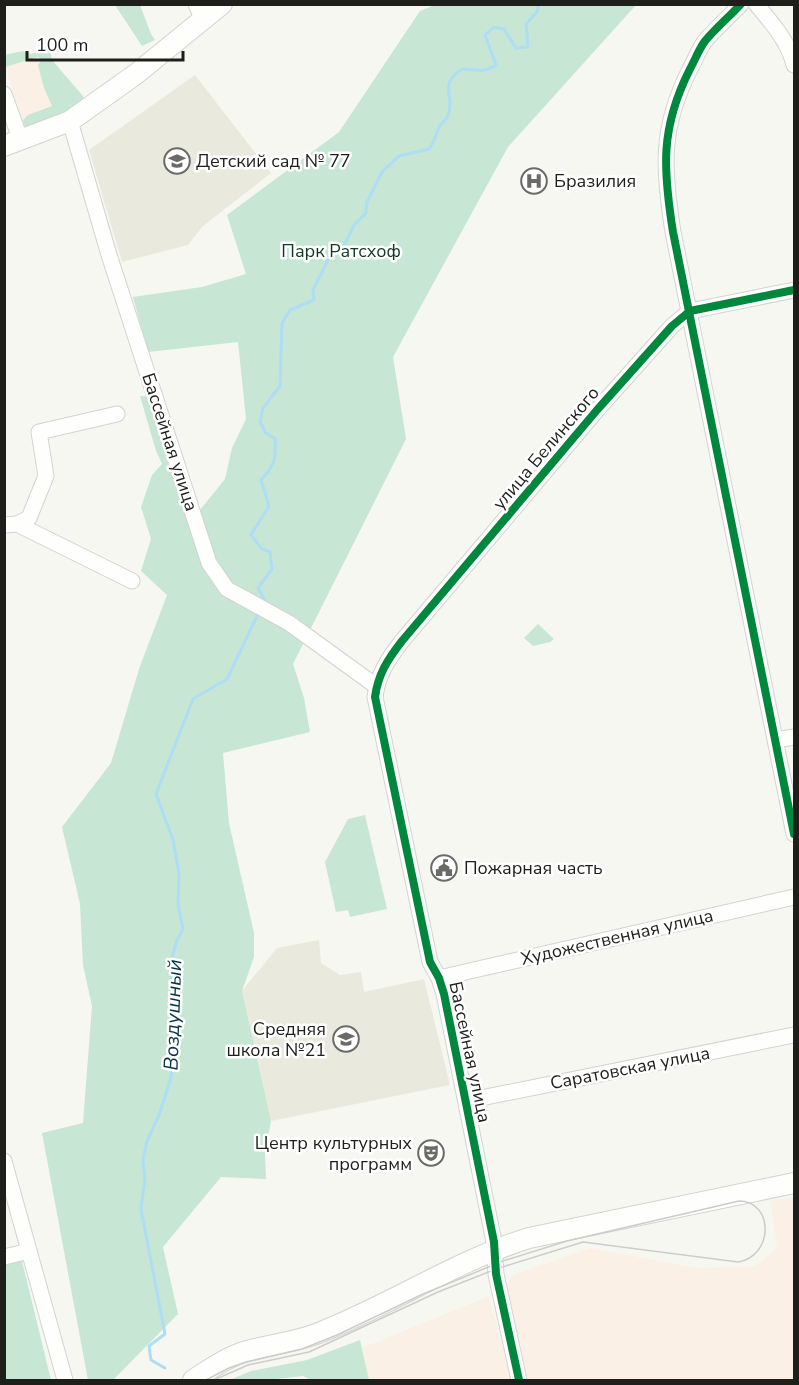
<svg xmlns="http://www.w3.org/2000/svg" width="799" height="1385" font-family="'Nunito Sans',sans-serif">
  <rect width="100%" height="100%" fill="#f7f7f2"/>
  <g fill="#fbf0e5">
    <path d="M38,57l42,35 -53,41 -22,-66z"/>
    <path d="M794,1197v183h-266l-21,-95 5,-10 79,-27 107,20 58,-2 21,-18 -7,-47z"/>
    <path d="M489,1296l22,84h-142l-7,-32z"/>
  </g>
  <g fill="#eae9de">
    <path d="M195,75l76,98 -68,53 -15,19 -66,17 -33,-112z"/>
    <path d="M319,940l2,23 19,12 21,-3 3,20 60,-13 26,106 -179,36 -29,-130 35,-43z"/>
  </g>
  <g fill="#c7e6d3">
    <path d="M437,4l199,1 -128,142 -115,210 13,82 -113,225 11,34 6,34 -87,21 6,70 25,110v24l-12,34 29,130 -6,33 1,25 -45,-2 -58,70 15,67 -65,66h-25l-46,-247 41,-10 9,-117 -9,-41 -3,-61 -18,-77 49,-64 28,-94 28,-74 -26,-24 10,-32 -10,-32 11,-32 10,-11 -6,-13 -16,-55 10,1 46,118 29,-36 7,-31 14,-29 -8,-77 -90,10 -15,-55 69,-10 44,-13 -19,-59 112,-83 81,-121z"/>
    <path d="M115,5h25l11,29 4,6 -13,6z"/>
    <path d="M44,50l6,1 2,9 36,42 -61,31 -4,-13 5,-5 24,-9 -8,-18 -6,-23 3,-5 -3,-3 -33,10 -1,-12 19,-4 8,3z"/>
    <path d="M538,624l16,15 -4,3 -17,4 -9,-8z"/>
    <path d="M365,815l22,94 -37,8 -2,-7 -12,2 -11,-50 23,-43z"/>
    <path d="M21,1257l30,123h-46l-1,-119z"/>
    <path d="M360,1340l9,40h-58l-8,-4 -35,4h-38l21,-9 56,-11z"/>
  </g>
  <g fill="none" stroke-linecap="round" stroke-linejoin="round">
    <g stroke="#aedef6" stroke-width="3">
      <path d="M263,604l2,-3 -7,-13 14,-19 -2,-17 -8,-3 -11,-14 18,-29 -8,-26c14,-15 15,-21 14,-41l-10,-7 -5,-10 3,-14 17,-22 2,-63 8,-13 24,-10 -1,-10 17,-34 12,-6 12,-25 12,-12 1,-11 15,-30 17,-16 30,-7c5,-7 7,-14 10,-22 2,-4 7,-7 9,-11 8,-23 -11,-30 14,-47 14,0 21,5 34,-4l-11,-30 9,-8 10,2 12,19 12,-1 -2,-23 11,-12 2,-8"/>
      <path d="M165,1368l-14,-8 -2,-14 16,-12 -24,-125 4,-30 -2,-19 4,-19 12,-26 11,-34 5,-28 -4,-31v-61l6,-21 6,-11 -5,-24 1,-31 -6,-34 -17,-46 37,-95 34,-20 32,-67"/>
    </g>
    <g stroke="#d3d3cf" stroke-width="17">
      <g id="minor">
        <path d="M196,4l7,17"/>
        <path d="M741,4c-12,13 -25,24 -36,37 -6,8 -10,19 -15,28 -30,59 -27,100 -17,163l121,602"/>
        <path d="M756,4c15,18 33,38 38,61"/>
        <path d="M4,94l17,47"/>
        <path d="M70,121l39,134 100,308 18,26 62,34 87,63"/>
        <path d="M17,524l12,-6 17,-42 -7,-44 78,-18"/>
        <path d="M4,525l13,-1 115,57"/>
        <path d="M776,740l18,-3"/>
        <path d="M439,978l355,-81"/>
        <path d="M466,1101l328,-66"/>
        <path d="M4,1161l61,219"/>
        <path d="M4,1257l25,-6"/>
        <path d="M519,1380l-23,-106 -2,-32 -50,-248 -5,-16 -9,-16 -55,-265c3,-23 13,-38 27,-56l195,-231 75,-84 18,-15 104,-21"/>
      </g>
    </g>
    <g stroke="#d3d3cf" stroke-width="22">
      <g id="major">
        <path d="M4,146l66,-25 66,-47 86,-70"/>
        <path d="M193,1380c16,-10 30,-21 48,-27 24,-8 51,-10 75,-19 73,-28 139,-73 213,-96l265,-55"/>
      </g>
    </g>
    <use href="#minor" stroke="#fefefd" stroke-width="15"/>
    <use href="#major" stroke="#fefefd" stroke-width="20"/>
    <path stroke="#ccc" stroke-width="1.5" d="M206,1380l23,-12 17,-6 56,-13 35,-14 86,-41 80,-33 64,-20 172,-40c35,0 35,55 -1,61l-155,-20 -87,27 -58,23 -129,60 -61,13 -34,15"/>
    <g stroke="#fff" stroke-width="11">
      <g id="cycleway">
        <path d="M741,4c-12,13 -25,24 -36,37 -6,8 -10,19 -15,28 -30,59 -27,100 -17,163l121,602"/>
        <path d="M519,1380l-23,-106 -2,-32 -50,-248 -5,-16 -9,-16 -55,-265c3,-23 13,-38 27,-56l195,-231 75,-84 18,-15 104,-21"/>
      </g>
    </g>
    <use href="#cycleway" stroke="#00873e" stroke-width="8"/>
  </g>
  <defs>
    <g id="school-ring" transform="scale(1.35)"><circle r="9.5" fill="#fff" stroke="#6a6a66" stroke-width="1.5"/><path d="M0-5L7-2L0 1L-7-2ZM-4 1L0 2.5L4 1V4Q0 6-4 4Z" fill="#6a6a66"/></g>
    <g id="hospital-ring" transform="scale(1.35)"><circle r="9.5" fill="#fff" stroke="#6a6a66" stroke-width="1.5"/><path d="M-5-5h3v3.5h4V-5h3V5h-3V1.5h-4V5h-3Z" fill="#6a6a66"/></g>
    <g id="civic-ring" transform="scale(1.35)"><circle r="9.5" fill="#fff" stroke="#6a6a66" stroke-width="1.5"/><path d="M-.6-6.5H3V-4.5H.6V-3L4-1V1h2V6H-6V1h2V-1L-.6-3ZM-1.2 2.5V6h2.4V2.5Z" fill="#6a6a66"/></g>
    <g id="theatre-ring" transform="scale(1.35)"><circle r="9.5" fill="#fff" stroke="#6a6a66" stroke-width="1.5"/><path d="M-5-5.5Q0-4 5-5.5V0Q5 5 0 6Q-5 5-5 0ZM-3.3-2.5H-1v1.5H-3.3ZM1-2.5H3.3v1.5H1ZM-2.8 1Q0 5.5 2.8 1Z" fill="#6a6a66"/></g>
  </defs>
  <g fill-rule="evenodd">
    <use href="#school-ring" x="177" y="161"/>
    <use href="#hospital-ring" x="534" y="181"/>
    <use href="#civic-ring" x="444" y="868"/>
    <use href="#school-ring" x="346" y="1039"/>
    <use href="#theatre-ring" x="431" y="1153"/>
  </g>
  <g text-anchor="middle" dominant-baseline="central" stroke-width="5" stroke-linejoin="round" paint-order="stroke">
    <g font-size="18" fill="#1e1e1b" stroke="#fff" text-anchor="start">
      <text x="196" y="161">Детский сад № 77</text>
      <text x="554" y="181">Бразилия</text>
      <text x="464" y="868">Пожарная часть</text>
      <text x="326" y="1029" text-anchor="end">Средняя<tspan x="326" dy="21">школа №21</tspan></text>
      <text x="412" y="1143" text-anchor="end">Центр культурных<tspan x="412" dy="21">программ</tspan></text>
    </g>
    <g font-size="18" fill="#123826" stroke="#fff">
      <text x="341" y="251">Парк Ратсхоф</text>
    </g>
    <g font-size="18" fill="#1e1e1b" stroke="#fff">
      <text transform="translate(170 442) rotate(72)">Бассейная улица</text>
      <text transform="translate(546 448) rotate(-50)">улица Белинского</text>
      <text transform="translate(617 937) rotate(-13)">Художественная улица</text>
      <text transform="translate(470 1052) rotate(78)">Бассейная улица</text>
      <text transform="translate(630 1068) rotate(-11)">Саратовская улица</text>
    </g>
    <g font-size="20" font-style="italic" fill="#073243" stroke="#fff">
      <text transform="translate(173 1015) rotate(-88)">Воздушный</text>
    </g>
  </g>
  <rect width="799" height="1385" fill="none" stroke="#1e1e1b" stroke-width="12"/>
  <path d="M27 51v9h156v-9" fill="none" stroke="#1e1e1b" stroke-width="3"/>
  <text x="36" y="51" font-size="18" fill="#1e1e1b" stroke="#ffffff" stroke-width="4.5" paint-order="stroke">100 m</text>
</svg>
